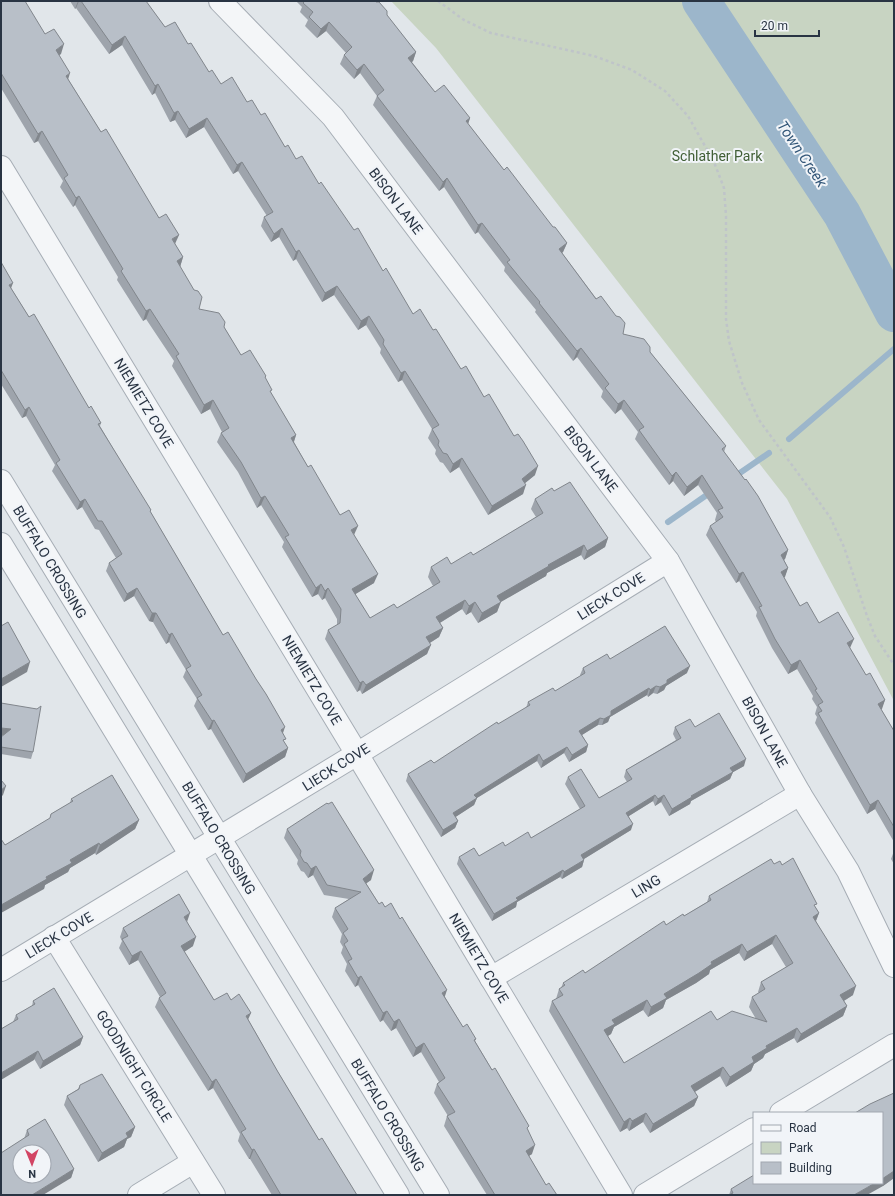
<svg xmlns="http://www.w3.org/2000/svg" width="895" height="1196" font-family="Roboto,sans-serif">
  <rect width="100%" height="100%" fill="#e1e6ea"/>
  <path fill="#c8d4c2" d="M391,1h503v700l-107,-202 -351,-451z"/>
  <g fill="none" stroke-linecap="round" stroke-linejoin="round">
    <g stroke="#9cb6cb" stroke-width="6">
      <path d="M789,439l105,-90"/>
      <path d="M734,477l35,-24"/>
      <path d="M668,522l43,-30"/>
    </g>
    <path stroke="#9cb6cb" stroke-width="38" d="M701,1l141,213 52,99"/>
    <g stroke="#a6adb5" stroke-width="24">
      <g id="street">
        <path d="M220,1l113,116 335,444 132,233 48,77 46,95"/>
        <path d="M1,167l356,587 264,441"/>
        <path d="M1,481l437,714"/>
        <path d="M1,544l397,651"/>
        <path d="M54,937l160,258"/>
        <path d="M1,970l356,-216 311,-193"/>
        <path d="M491,978l309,-184"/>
        <path d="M781,1113l113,-68"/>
        <path d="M139,1195l54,-33"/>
        <path d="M645,1195l109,-66"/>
      </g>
    </g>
    <path stroke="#bfc4c9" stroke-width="2.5" stroke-dasharray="3 3" stroke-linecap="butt" d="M438,1l26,19 27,13 103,23 38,14 33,21 23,25 26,46 10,26 2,28v103l3,22 13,42 17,37 71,97 14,30 23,69 8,20 19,29"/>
    <use href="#street" stroke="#f4f6f8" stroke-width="22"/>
  </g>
  <g fill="#9ea4ac" fill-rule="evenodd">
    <path d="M1,1l44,33 16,20 -2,1 9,24 33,53 58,86 24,39 -3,10 19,42 25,18 17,28 25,21 -1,2 6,15 25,42 -2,7 14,25 32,48 14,20 20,48 -19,11 15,24 27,-10 36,-22 -5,-9 3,-10 20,-3 22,-9 63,-38 -5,-8 4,-10 19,-8 54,47 -3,9 -21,13 -3,-5 -34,18 -1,3 -46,26 -3,10 -19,11 -7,-11 -5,3 -4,-6 -22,14 3,5 -4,9 -9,6 -3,11 -65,40 -2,-4 -3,2 -32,-53 3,-9 9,-5v-6l-12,-21 -3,2 -4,-6 -6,3 -30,-50 2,-5 -23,-37 -4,3 -19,-36 -21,-30 4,-9 1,-1 -12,-23 -9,5 -29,-48 2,-5 -28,-42 -3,2 -26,-41 1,-3 -43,-72 -2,2 -13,-20 3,-6 -25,-40 -4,2 -33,-55z"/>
    <path d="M70,1h77l-1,1 19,25 23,17 21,28 12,12 26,18 14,13 24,32 34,37 64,87 30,43 20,16 28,39 23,28 51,78 -10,8 -2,11 -35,21 -29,-48 -9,6 -7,-10 -3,-1 -5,-8 1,-4 -8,-12 4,-9 -30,-49 -4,2 -18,-29 1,-4 -15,-24 -8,5 -24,-35 -12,7 -26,-43 -3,2 -14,-24 -8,5 -10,-16 3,-9 3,-1 -29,-45 -5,3 -29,-47 -18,11 -11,-18 -5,2 -15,-29 -3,2 -30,-50 -13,9 -33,-46 -1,1z"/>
    <path d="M296,1h79l41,51 -3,9 -1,1 23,30 35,26 -2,6 36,46 63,73 -4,9 -1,1 61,81 27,18 76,94 -2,6 64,98 -3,9 -1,1 4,8 -4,10 16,28 19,17 31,25 16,27 19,25 -4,9 13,22v111l-19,-33 -8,5 -52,-91 2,-6 -2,-3 2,-7 -5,-8 1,-3 -16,-27 -9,5 -16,-26 -16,-32 1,-4 -18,-31 -3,2 -30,-48 4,-9 6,-4 -1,-2 2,-7 -19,-28 -14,11 -11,-15 -4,4 -34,-46 3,-7 -17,-23 -6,5 -14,-17 2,-6 -26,-34 -4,4 -38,-49 1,-2 -32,-39 1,-4 -27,-35 -3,2 -31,-47 -5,4 -66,-86 4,-9 -17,-23 -6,6 -14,-15 4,-9 2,-2 -20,-22 -9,7 -12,-12 3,-6 -8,-8 2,-5z"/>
    <path d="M1,262l10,26 18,29 60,91 12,15 -1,3 123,209 60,99 1,9 4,5 -3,9 -42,26 -32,-54 -3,1 -14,-24 3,-7 -14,-22 3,-7 -17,-28 -3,2 -13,-22 -4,-1 -15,-25 -10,6 -18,-31 3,-8 7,-5 -17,-28 -4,-1 -13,-22 -5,3 -25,-39 3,-6 -29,-49 -4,2 -21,-34z"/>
    <path d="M610,659l77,14 -21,13 -2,4 -7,4 -4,-1 -5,4 -1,-2 -37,22 -2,5 -6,3h-4l-16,10 6,10 -2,7 -17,10 -5,-9 -23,15 -4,-7 -60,37 -3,7 -19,12 3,4 -3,7 -14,9 -35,-56 2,-7 26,-11 92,-55 2,-6 27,-11 26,-15 -1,-1 3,-7z"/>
    <path d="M1,703l32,49 -2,7 -30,-5v-17l2,-2h-2z"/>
    <path d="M675,727h20l49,39 -11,6 -3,7 -39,22 -1,3 -21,12 -8,-14 -6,4 -2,-5 -24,15 2,14 -47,29v1l-2,7 -20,12 -2,-2 -43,25 -1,5 -24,14 -35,-57 2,-7 20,-1 26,-10 26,-8 49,-29 -15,-25 3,-7 31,21 28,-16 -3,-5 2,-7 50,-30 -3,-6z"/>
    <path d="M71,799l68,21 -4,9 -39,26 -1,-2 -25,15 -2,4 -23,13 -1,4 -39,-44 45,-26 1,-5 19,-11z"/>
    <path d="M287,829l84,51 -5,3 13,21 6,3 15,12 45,78 18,30 13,12 -1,2 53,89 4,24 -3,2 17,29 11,10h-70l-43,-69 3,-10h1l-14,-23 3,-9 2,-2 -18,-30 -8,5 -17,-29 -5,3 -8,-11 -3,2 -22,-37 -3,2 -10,-16 2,-7 -6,-11 2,-6 -3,-5 2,-8 -10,-17 3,-9 14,-9 -25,-4 -11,-20 -5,3 -4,-6 -3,-1 -4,-7 1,-4 -14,-22z"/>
    <path d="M894,851v13l-3,-5z"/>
    <path d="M774,864l8,1 34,43 3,5 -3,8 37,74 -9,6 3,5 -4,10 -46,27 -3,-5 -29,16 -2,4 -9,6 -3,7 -25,16 -6,-11 -25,16 3,5 -4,9 -44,27 -7,-11 -14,9 -2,-3 -7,4 -71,-121 3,-10 4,-2 3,-10 2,-1 2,-5 22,-10 81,-48 18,-9 23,-14 2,-6zM772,944l14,23 -25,15 -3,10 1,1 -7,4 -3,10 7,12 -39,1 -93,43 -16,-27 3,-2 3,-7 29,-17 5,7 15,-9 3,-8 30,-17 13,-9 1,-4 29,-17 5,8z"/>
    <path d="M187,922l6,24 -9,6 30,48h17l17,19 30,53 41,68 38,55h-85l-22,-36h-1l-11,-18 2,-7 -27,-46 -5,3 -53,-84 4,-9 1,-1 -22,-37 -9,5 -10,-17 3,-7 -2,-4 3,-9z"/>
    <path d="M33,1001l50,36 -3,8 -40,24 -27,-47 3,-7 16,-9z"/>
    <path d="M80,1085l55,42 -4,10 -4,2 -3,8 -26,15 -34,-57 3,-9 11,-7z"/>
    <path d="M894,1093v85l-11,8 -154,9 2,-6 23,-6z"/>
    <path d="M27,1130l47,39 -3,9 -47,-39z"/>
  </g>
  <g fill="#81868c">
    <path d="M78,1h1l-3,7 -1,1z"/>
    <path d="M329,22l-3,9 -9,7 4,-9z"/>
    <path d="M125,36l-3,9 -13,9 3,-9z"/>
    <path d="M64,44l-3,10 -9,5 4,-9z"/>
    <path d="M416,52l-3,9 -8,6 3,-9z"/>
    <path d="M364,64l-4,9 -6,6 3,-9z"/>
    <path d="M70,73l-3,10 -1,-7z"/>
    <path d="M158,84l-3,9 -3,2 3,-9z"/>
    <path d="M178,111l-3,9 -5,2 4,-9z"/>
    <path d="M207,118l-3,9 -18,11 3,-9z"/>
    <path d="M470,118l-3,9 -1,-6z"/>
    <path d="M42,131l-4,10 -4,2 4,-9z"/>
    <path d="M242,162l-4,9 -5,3 4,-9z"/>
    <path d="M447,178l-3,9 -5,4 4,-9z"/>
    <path d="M79,196l-4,9 -2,2 3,-9z"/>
    <path d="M482,223l-4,9 -3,2 3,-9z"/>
    <path d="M282,228l-3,9 -8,5 3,-8z"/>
    <path d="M179,235l-4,9 -3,-5z"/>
    <path d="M567,243l-4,9 -7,6 3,-9z"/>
    <path d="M299,250l-3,9 -3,2 3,-9z"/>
    <path d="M183,257l-3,10 -3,-6z"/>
    <path d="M13,283l-3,8 -1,-6z"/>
    <path d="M337,286l-3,9 -12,7 3,-9z"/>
    <path d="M150,309l-4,10 -3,2 3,-10z"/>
    <path d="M369,316l-3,9 -8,5 3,-9z"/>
    <path d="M581,348l-4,9 -4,4 4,-10z"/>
    <path d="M405,371l-3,9 -4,2 3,-9z"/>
    <path d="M213,400l-3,9 -9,5 3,-9z"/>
    <path d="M624,400l-3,9 -6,5 3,-10z"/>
    <path d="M29,407l-3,9 -4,2 3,-8z"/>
    <path d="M296,435l-3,9 -2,-6z"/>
    <path d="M462,458l-3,9 -9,6 3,-9z"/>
    <path d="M538,466l-3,9 -16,13 3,-9z"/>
    <path d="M676,472l-3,9 -4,4 3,-9z"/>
    <path d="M702,475l-4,10 -14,11 3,-9z"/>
    <path d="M526,485l-3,9 -35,21 4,-9z"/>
    <path d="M265,496l-4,9 -4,3 4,-10z"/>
    <path d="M85,499l-3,8 -5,3 3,-8z"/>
    <path d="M358,526l-4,9 -3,-5z"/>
    <path d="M608,538l-3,9 -21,13 3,-9z"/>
    <path d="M584,545l-3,10 -34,18 -1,3 -52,30 3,-10 51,-31z"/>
    <path d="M788,550l-3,9 -8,5 4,-9z"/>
    <path d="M788,568l-3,9 -8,4 4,-9z"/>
    <path d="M743,572l-4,9 -3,2 3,-9z"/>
    <path d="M378,574l-4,9 -25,15 3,-9z"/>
    <path d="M321,584l-3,10 -6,3 4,-9z"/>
    <path d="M137,588l-3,8 -10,6 3,-8z"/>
    <path d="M328,588l-3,10 -3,2 3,-9z"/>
    <path d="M465,600l-3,9 -29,18 3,-10z"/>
    <path d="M475,602l-4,10 -5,3 3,-9z"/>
    <path d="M501,602l-4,10 -19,11 4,-10z"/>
    <path d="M152,613h4l-3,9 -4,-1z"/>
    <path d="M443,628l-4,9 -16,10 3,-10z"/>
    <path d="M172,633l-3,9 -3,2 3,-9z"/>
    <path d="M854,639l-4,9 -3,-5z"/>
    <path d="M431,645l-4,9 -65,40 4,-9z"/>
    <path d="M800,660l-3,9 -9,5 3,-9z"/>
    <path d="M30,662l-3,10 -26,15v-8z"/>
    <path d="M690,666l-3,7 -21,13 -2,4 -7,4 3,-7 7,-7z"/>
    <path d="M363,681l-3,9 -3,2 3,-9z"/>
    <path d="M656,686l-3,7 -5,4 2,-7z"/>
    <path d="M649,688l-2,7 -37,22 -2,5 -6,3 2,-6 7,-8z"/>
    <path d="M885,700l-3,9 -7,4 3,-9z"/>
    <path d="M600,718l-2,7 -21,13 2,-7z"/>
    <path d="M214,720l-3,9 -3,1 4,-9z"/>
    <path d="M285,727l-3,9 -1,-6z"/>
    <path d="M1,728l10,1 -2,7 -8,-1z"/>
    <path d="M588,745l-2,7 -17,10 3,-7z"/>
    <path d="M567,747l-3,6 -23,15 2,-7z"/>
    <path d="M288,748l-3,9 -42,26 3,-9z"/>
    <path d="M539,754l-2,7 -65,40 2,-6z"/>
    <path d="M746,759l-2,7 -16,9 2,-7z"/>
    <path d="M733,772l-3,7 -39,22 -1,3 -21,12 3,-7 19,-13z"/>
    <path d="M6,786l-3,9 -2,2v-7z"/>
    <path d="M655,795l-2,6 -29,18 2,-6z"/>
    <path d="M664,795l-3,7 -6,4 3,-7z"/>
    <path d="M477,798l-3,7 -23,15 2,-7z"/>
    <path d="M878,800l-3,9 -8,5 3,-9z"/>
    <path d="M139,820l-4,9 -39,26 4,-10z"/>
    <path d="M458,821l-3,7 -14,9 2,-7z"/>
    <path d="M633,824l-2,6 -52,32 2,-7z"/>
    <path d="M99,843l-4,10 -25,15 -2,4 -23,13 -1,4 -43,24v-8l45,-28 24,-17z"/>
    <path d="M584,860l-2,7 -20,12 2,-7z"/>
    <path d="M316,866l-3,9 -5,3 3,-9z"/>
    <path d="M374,870l-3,10 -11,8 3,-9z"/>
    <path d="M563,870l-3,7 -43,25 -1,5 -24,14 2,-7 22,-16z"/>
    <path d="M190,913l-3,9 -3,-5z"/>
    <path d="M819,913l-4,10 -2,-6z"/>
    <path d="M776,935l-4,9 -28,17 3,-9z"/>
    <path d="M196,937l-3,9 -15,10 3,-10z"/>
    <path d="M742,944l-3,9 -29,17 -1,4 -13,9 -30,17 -3,8 -15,9 3,-10 13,-13 47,-32z"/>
    <path d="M141,951l-3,9 -9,5 3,-9z"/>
    <path d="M361,976l-3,9 -3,2 3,-9z"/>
    <path d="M856,986l-3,9 -16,10 3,-10z"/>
    <path d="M447,990l-3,9 -2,-6z"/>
    <path d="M647,1000l-4,10 -29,17 -3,7 -10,6 3,-10 8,-10z"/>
    <path d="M847,1006l-4,10 -46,27 4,-9z"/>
    <path d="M387,1011l-4,9 -3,2 3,-9z"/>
    <path d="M251,1013l-4,9 -1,-6z"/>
    <path d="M399,1019l-3,9 -5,3 3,-9z"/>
    <path d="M797,1028l-3,10 -29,16 -2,4 -9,6 -3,7 -25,16 4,-10 22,-20 14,-11z"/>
    <path d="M83,1037l-3,8 -40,24 3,-8z"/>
    <path d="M424,1043l-3,9 -8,5 3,-9z"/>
    <path d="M38,1051l-4,9 -33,20v-7z"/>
    <path d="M723,1067l-3,9 -32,20 3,-10z"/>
    <path d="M216,1079l-3,9 -5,3 4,-9z"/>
    <path d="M698,1097l-4,9 -44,27 3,-9z"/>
    <path d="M646,1113l-3,9 -14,9 3,-10z"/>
    <path d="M630,1118l-3,10 -7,4 4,-10z"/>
    <path d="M135,1127l-4,10 -4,2 -3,8 -26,15 4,-9 24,-20z"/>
    <path d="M535,1145l-3,9 -10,6 4,-9z"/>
    <path d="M254,1149l-4,10h-1l3,-9z"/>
    <path d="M74,1169l-3,9 -28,17h-11z"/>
    <path d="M894,1171v7l-11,8 -16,9h-13l21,-12h7v-4z"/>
  </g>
  <g fill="#b8bfc8" stroke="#81868c" fill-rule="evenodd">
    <path d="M1,1h24l20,33 9,-5 10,15 -8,6 14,23 -4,3 35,56 5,-3 53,89 7,-4 13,21 -7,4 11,18 -6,4 17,29 4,1 4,6 -3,12 20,4 6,9 -1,5 17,28 9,-5 16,26 -1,1 7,13 -2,1 26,44 -5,3 17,29 3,-2 29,50 9,-5 9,16 -7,4 27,44 -26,15 18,29 24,-14 3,4 43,-26 -9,-15 16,-10 4,7 20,-12 2,3 70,-42 -8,-14 17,-11 2,3 16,-9 38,56 -21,13 -3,-6 -36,20 1,1 -52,30 4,6 -19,11 -7,-11 -6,4 -4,-6 -29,17 7,11 -17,9 5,8 -65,40 -3,-4 -3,2 -32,-53 12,-7 1,-14 -13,-21 -3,3 -4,-7 -5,4 -31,-51 4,-2 -24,-39 -4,2 -20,-36 -20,-29 8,-5 -16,-28 -9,5 -28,-49 3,-2 -29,-45 -4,2 -25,-40 2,-2 -44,-73 -3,2 -12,-20 4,-3 -26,-44 -4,3 -37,-61z"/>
    <path d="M81,1h65l19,26 10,-5 13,22 3,-1 18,29 3,-2 9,14 11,-7 15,25 5,-2 9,15 4,-2 20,34 3,-2 8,14 6,-3 17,28 2,-2 33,48 4,-2 25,43 3,-3 27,46 7,-5 13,21 3,-1 25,40 5,-3 18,31 5,-3 25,42 4,-2 5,7 15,25 -16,13 4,6 -34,21 -30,-48 -9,6 -6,-10 -4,-1 -5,-8 1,-4 -7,-12 7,-4 -34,-54 -4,2 -18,-29 1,-4 -15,-24 -8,5 -24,-35 -12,7 -26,-43 -3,2 -14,-24 -8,6 -10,-17 9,-5 -31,-50 -5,3 -30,-47 -18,11 -11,-18 -4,2 -16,-29 -3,2 -30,-50 -13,9z"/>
    <path d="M305,1h70l1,1h3l8,9v4l29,37 -8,6 27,34 9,-7 26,33 -4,3 38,49 3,-3 46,60h2l12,16 -8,6 37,50 5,-3 15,20 4,1 5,6 -2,11 21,5 6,8v5l76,94 -4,3 23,31 1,-1 12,17 30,54 -7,5 7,13 -7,4 19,34 7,-4 12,21 19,-11 16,27 -7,4 19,32 4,-2 15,27 -7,4 16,27v96l-16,-27 -8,5 -52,-92 4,-2 -4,-6 5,-3 -8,-12 2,-1 -17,-29 -9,5 -16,-26 -16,-32 3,-1 -19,-34 -4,2 -29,-48 13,-9 -5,-7 5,-2 -21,-33 -15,12 -11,-15 -4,4 -33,-46 5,-3 -20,-27 -6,4 -13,-16 4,-4 -28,-36 -4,3 -38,-48 1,-1 -33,-40 3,-2 -28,-37 -4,2 -31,-47 -4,4 -66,-86 7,-6 -20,-26 -7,6 -13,-15 8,-8 -23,-25 -8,7 -12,-12 4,-5 -10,-9z"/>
    <path d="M1,262l12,21 -4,2 20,32 5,-3 55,94 2,-2 10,17 -3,1 53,86 -1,1 73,124 5,-3 28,47 10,15 19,33 -4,3 5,9 -3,1 5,8 -42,26 -32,-54 -2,1 -15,-23 5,-3 -16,-26 5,-3 -19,-33 -3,2 -13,-22h-4l-15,-25 -10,6 -18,-31 13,-9 -20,-33h-4l-13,-22 -5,3 -24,-39 4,-3 -31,-53 -4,3 -24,-40z"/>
    <path d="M8,622l22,40 -29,17v-53z"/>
    <path d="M665,626l25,40 -23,14v3l-7,4 -4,-1 -6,4 -1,-2 -38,23v4l-7,4 -4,-1 -21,13 9,14 -16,10 -5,-8 -24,14 -4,-7 -65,41 3,3 -24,15 5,8 -15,9 -35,-56 23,-14 3,3 63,-41 1,2 32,-19 -2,-3 16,-9 9,-5 2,3 30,-18 -2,-5 24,-14 3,5z"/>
    <path d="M1,703l36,6 4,-3 -8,46 -32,-5v-10l10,-8 -10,-1z"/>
    <path d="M719,713l27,46 -16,9 3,4 -42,24 1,1 -20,12 -8,-14 -6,4 -3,-4 -29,18 7,11 -52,31 3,5 -20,12 -1,-2 -47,28 2,2 -24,14 -35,-57 15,-9 5,8 24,-14 2,4 23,-14 3,6 54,-32 -17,-29 13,-8 18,29 33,-19 -6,-9 55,-32 -6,-11 15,-8 5,8z"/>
    <path d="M112,775l27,45 -39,25 -1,-2 -29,17 2,3 -26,14 1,2 -46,26v-66l4,6 45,-27 1,-4 22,-13 -2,-2z"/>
    <path d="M1,780l5,6 -5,4z"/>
    <path d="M332,802l42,68 -11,9 16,25 3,-2 3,5 6,-4 9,16 2,-2 45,73 -5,3 21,34 4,-3 9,15 -2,1 18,30 3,-2 34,58 -2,2 8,17 -9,6 20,34 3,-2 8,12h-62l-48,-79 8,-4 -18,-28 8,-6 -21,-35 -8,5 -17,-29 -5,3 -7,-11 -4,2 -22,-37 -3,2 -10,-17 4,-2 -8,-15 4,-3 -5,-8 5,-4 -13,-21 26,-16 -34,-7 -11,-19 -5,3 -4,-6 -3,-1 -4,-7 1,-4 -14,-22 40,-26 1,1z"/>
    <path d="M793,858l24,46 -3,1 5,8 -6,4 43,69 -16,9 7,11 -46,28 -4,-6 -31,18 1,2 -15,9 2,5 -24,15 -7,-10 -32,19 7,11 -45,27 -7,-11 -14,8 -2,-3 -6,4 -72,-121 11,-6 -4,-6 6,-4 -2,-2 20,-13 2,3 79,-52 2,4 17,-11 1,2 27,-16 -2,-4 62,-37 3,5 6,-3 2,4zM776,935l17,28 -32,19 4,7 -13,8 15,25 -35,-11 -15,9 -6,-9 -87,52 -20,-33 11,-6 -3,-4 35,-20 4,7 16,-9 -3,-4 35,-21 13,-9 -1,-2 31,-18 5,8z"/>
    <path d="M179,894l11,19 -6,4 12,20 -15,9 33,54 13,-7 4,7 8,-6 12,19 -5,3 32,56 41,68 3,-2 35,57h-76l-27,-46 -2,1 -11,-18 5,-3 -30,-50 -4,3 -53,-84 7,-5 -25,-42 -9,5 -10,-17 6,-3 -5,-8z"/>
    <path d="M54,988l29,49 -40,24 -5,-10 -37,22v-44l17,-10 -2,-4 19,-11 -2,-3z"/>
    <path d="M102,1074l33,53 -9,6 2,4 -26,16 -35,-57 12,-7 1,-4z"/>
    <path d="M894,1093v78l-12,8v-66h-27l15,-9z"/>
    <path d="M45,1119l29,50 -42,26h-31v-42l28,-18 -2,-5zM20,1152h24v24h-24z"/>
    <path d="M754,1175v8h121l-21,12h-125l4,-2 -2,-4z"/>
  </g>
  <g text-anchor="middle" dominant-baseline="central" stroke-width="4" stroke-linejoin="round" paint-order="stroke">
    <g font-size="14" fill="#415f36" stroke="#f1f4f8">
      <text x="717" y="156">Schlather Park</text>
    </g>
    <g font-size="14" fill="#293443" stroke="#f1f4f8">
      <text transform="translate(396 201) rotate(53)">BISON LANE</text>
      <text transform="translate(144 403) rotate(59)">NIEMIETZ COVE</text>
      <text transform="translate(591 459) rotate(53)">BISON LANE</text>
      <text transform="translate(50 562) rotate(59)">BUFFALO CROSSING</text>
      <text transform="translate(611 596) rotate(-32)">LIECK COVE</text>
      <text transform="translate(312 680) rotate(59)">NIEMIETZ COVE</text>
      <text transform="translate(765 732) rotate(61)">BISON LANE</text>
      <text transform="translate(336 767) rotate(-32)">LIECK COVE</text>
      <text transform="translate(219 838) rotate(59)">BUFFALO CROSSING</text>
      <text transform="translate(646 886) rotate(-31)">LING</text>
      <text transform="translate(59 935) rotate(-31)">LIECK COVE</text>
      <text transform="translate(479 958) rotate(59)">NIEMIETZ COVE</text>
      <text transform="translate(134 1066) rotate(58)">GOODNIGHT CIRCLE</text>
      <text transform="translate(388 1115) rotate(59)">BUFFALO CROSSING</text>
    </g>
    <g font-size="15" font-style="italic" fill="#325678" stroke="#f1f4f8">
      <text transform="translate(802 154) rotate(56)">Town Creek</text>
    </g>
  </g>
  <rect width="895" height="1196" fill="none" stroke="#293443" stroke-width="4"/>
  <rect x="753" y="1112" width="130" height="72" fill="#f1f4f8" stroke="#a1a7b0"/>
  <rect x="761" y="1125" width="20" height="6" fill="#f4f6f8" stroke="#a1a7b0"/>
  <text x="789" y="1132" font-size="12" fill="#293443">Road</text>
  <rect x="761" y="1142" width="20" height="12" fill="#c8d4c2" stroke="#a1a7b0"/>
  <text x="789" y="1152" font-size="12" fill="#293443">Park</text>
  <rect x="761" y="1162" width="20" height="12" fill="#b8bfc8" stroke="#a1a7b0"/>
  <text x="789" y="1172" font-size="12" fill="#293443">Building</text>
  <g transform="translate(32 1164) rotate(179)"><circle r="19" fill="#f1f4f8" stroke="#a1a7b0"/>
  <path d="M0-3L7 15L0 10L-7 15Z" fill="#d24464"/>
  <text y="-6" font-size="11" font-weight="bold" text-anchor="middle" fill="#293443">N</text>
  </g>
  <path d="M755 30v6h64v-6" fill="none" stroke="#293443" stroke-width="2"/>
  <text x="761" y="30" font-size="12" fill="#293443" stroke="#f1f4f8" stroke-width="3" paint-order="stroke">20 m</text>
</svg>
